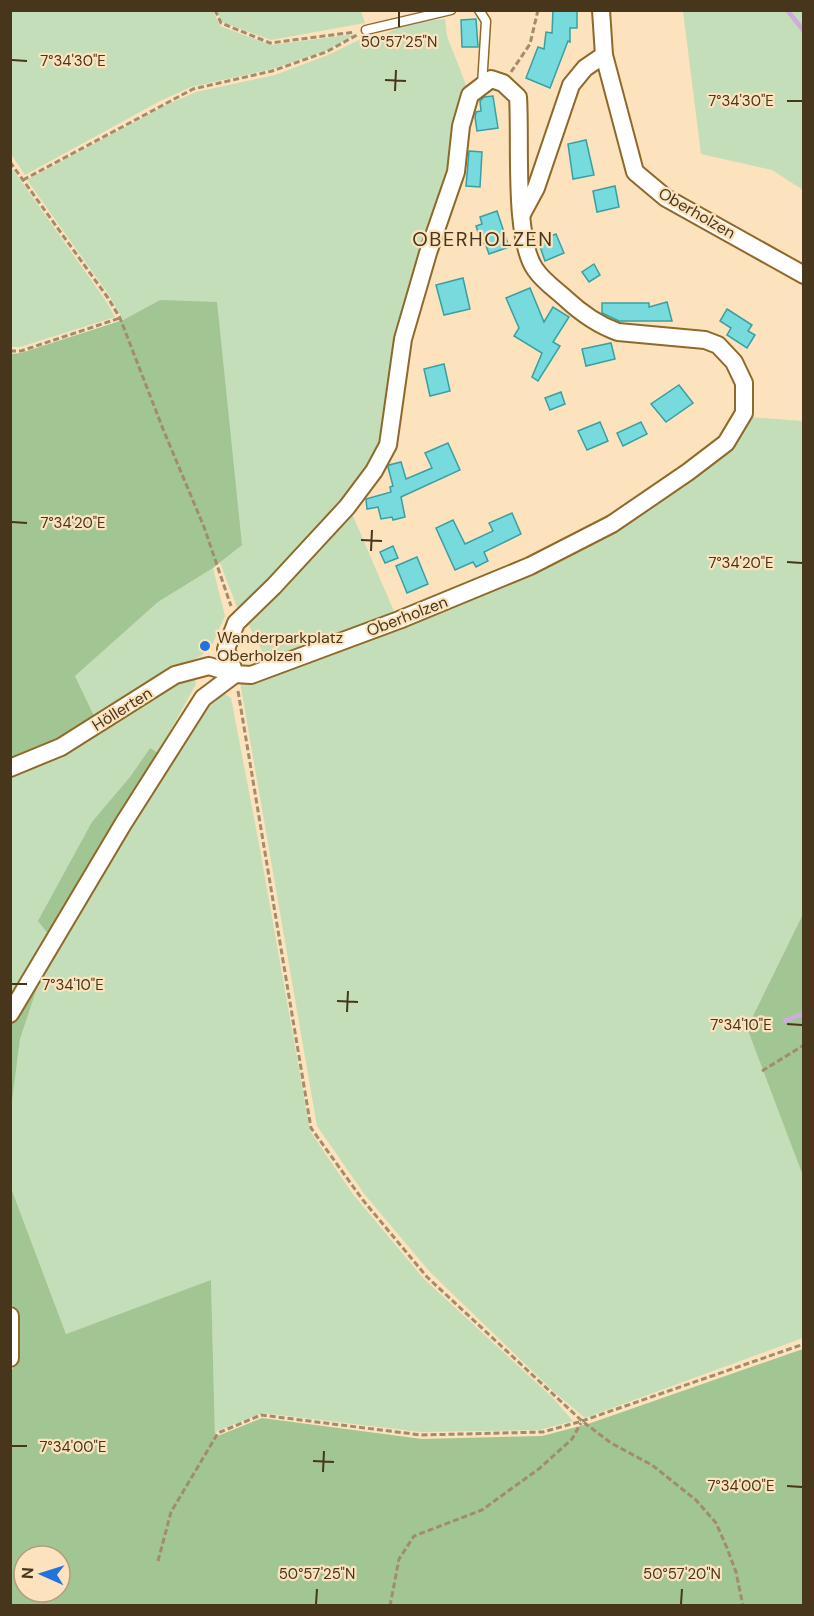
<svg xmlns="http://www.w3.org/2000/svg" width="814" height="1616" font-family="'DM Sans',sans-serif">
  <rect width="100%" height="100%" fill="#fce2bd"/>
  <g fill="#c4deba">
    <path d="M10,11h203l7,15 51,19 85,-11 -31,17 -53,18 -81,18 -31,14 -135,74 -14,-21z"/>
    <path d="M217,11h144l4,12 -94,17 -49,-18z"/>
    <path d="M803,11l1,1 -1,178 -31,-20 -71,-16 -18,-143z"/>
    <path d="M445,19l2,17 21,54 -17,78 -65,266 -25,46 -90,101 -27,24 -7,2 -17,-44 22,-19 -82,-244 -37,20 -14,-25 -82,-115 137,-74 32,-14 79,-17 53,-20 33,-16 3,5 44,-21z"/>
    <path d="M11,167l95,134 9,16 -95,30h-9z"/>
    <path d="M747,417l56,4v493l-56,114 56,148v162l-218,80 -32,-27 -123,-119 -65,-77 -48,-69 -77,-444 375,-151z"/>
    <path d="M350,509l46,107 -129,45 -21,-41z"/>
    <path d="M213,568l12,48 -13,29 -11,11 -29,14 -75,52 -22,-46 83,-74z"/>
    <path d="M195,678l1,6 -38,69 -8,-5 -20,29 -81,158 -38,65v-228l160,-89z"/>
    <path d="M215,693h9l7,5 28,146 51,287 42,62 72,86 128,118 21,24 -34,9 -118,2 -159,-19 -45,18 -2,5 -4,-155 -145,53 -55,-146 -1,-80 10,-69 21,-63 87,-147z"/>
  </g>
  <g fill="#a1c593" fill-rule="evenodd">
    <path d="M160,300l57,2 25,243 -29,23 -55,34 -83,74 22,46 -86,43v-411l10,-1 102,-33z"/>
    <path d="M150,748l8,5 -109,182 -11,-14 54,-99 38,-45z"/>
    <path d="M803,914v262l-56,-148z"/>
    <path d="M41,976l-21,63 -9,69v-84z"/>
    <path d="M11,1188l55,146 145,-54 4,157 47,-19 160,21 120,-3 46,-12 215,-75v256h-792l-1,-230 7,-17 -1,-42 -6,-18zM24,1556h36v36h-36z"/>
  </g>
  <g fill="none" stroke-linecap="round" stroke-linejoin="round">
    <g stroke="#d0abdd" stroke-width="4.5">
      <path d="M787,10l17,21"/>
      <path d="M785,1021l19,-8"/>
    </g>
  </g>
  <g fill="#77dadc" stroke="#38a0a3" stroke-width="1.5">
    <path d="M553,10h24v18h-7v14l-2,-1 -18,47 -24,-10 12,-31 6,2 2,-17 6,1z"/>
    <path d="M476,19l2,28h-16l-1,-27z"/>
    <path d="M493,96l5,32 -21,3 -2,-14 1,-5 5,-1 -1,-10 4,-4z"/>
    <path d="M586,140l8,35 -21,4 -5,-35z"/>
    <path d="M469,151l13,1 -2,35 -14,-1z"/>
    <path d="M615,186l4,21 -22,5 -4,-21z"/>
    <path d="M497,211l12,36 -20,7 -4,-11 -3,1 -6,-18 6,-2 -2,-7z"/>
    <path d="M556,234l8,19 -19,8 -7,-20z"/>
    <path d="M594,264l6,11 -11,7 -7,-10z"/>
    <path d="M463,278l7,31 -26,6 -8,-30z"/>
    <path d="M530,288l14,34 9,-15 16,10 -16,25 7,4 -22,35 -6,-4 10,-24 -28,-17 5,-8 -13,-30z"/>
    <path d="M667,302l5,19h-53l-17,-8v-10h47v4z"/>
    <path d="M727,309l25,16 -4,6 7,4 -8,13 -20,-13 4,-7 -11,-7z"/>
    <path d="M611,343l4,16 -29,7 -4,-17z"/>
    <path d="M444,364l6,27 -20,5 -6,-27z"/>
    <path d="M679,385l14,18 -27,19 -15,-18z"/>
    <path d="M561,392l4,12 -15,6 -5,-12z"/>
    <path d="M600,422l8,19 -21,9 -9,-19z"/>
    <path d="M641,422l6,12 -24,12 -6,-13z"/>
    <path d="M448,443l12,27 -59,27 4,20 -12,3 -1,-3 -11,2 -3,-12 -11,2 -1,-10 25,-7 -1,-5 3,-1 -5,-19 1,-2 12,-3 5,17 26,-11 -7,-15z"/>
    <path d="M512,513l9,21 -37,18 4,9 -12,6 -3,-5 -18,8 -19,-42 17,-8 12,24 28,-13 -4,-8z"/>
    <path d="M393,546l5,12 -13,5 -5,-11z"/>
    <path d="M417,557l11,27 -21,9 -11,-27z"/>
  </g>
  <g fill="none" stroke-linecap="round" stroke-linejoin="round">
    <g stroke="#8f6929" stroke-width="11">
      <g id="service">
        <path d="M479,10l7,11 -4,64"/>
        <path d="M366,30l85,-20"/>
      </g>
    </g>
    <g stroke="#8f6929" stroke-width="20">
      <g id="minor">
        <path d="M601,10l3,45 31,117 31,26 138,77"/>
        <path d="M522,214l14,-26 35,-103 14,-17 19,-13"/>
        <path d="M10,768l51,-21 114,-72 34,-9 26,8 16,1 148,-55 131,-54 82,-42 76,-52 38,-29 18,-30v-30l-10,-21 -16,-17 -13,-5 -87,-8c-20,-7 -37,-19 -53,-34 -10,-9 -22,-17 -30,-29 -22,-32 -14,-130 -17,-172l-15,-14 -12,-4 -21,16 -9,31 -5,46 -28,81 -25,86 -15,106 -14,26 -27,36 -73,79 -38,37 -10,26 9,25"/>
        <path d="M10,1014l113,-190 80,-126 32,-24"/>
        <path d="M10,1316v42"/>
      </g>
    </g>
    <g stroke="#a28c6d" stroke-width="3" stroke-dasharray="6 3" stroke-linecap="butt">
      <path d="M215,10l6,13 49,20 85,-11"/>
      <path d="M511,72l19,-28 8,-34"/>
      <path d="M10,162l98,136 12,20 43,111 41,98 27,79"/>
      <path d="M23,180l170,-91 79,-18 54,-19 31,-17"/>
      <path d="M10,351h11l99,-33"/>
      <path d="M238,691l73,437 51,71 65,78 155,144 29,22 41,22 44,35 20,23 11,25 9,24 7,34"/>
      <path d="M762,1071l42,-26"/>
      <path d="M158,1561l13,-49 47,-79 43,-18 160,20 122,-3 39,-11 222,-77"/>
      <path d="M390,1606l9,-47 15,-23 68,-26 58,-42 32,-29 9,-16"/>
    </g>
    <use href="#service" stroke="#fff" stroke-width="8"/>
    <use href="#minor" stroke="#fff" stroke-width="16"/>
  </g>
  <path fill="none" stroke="#47361c" stroke-width="2" d="M399,27v-15M12,60l15,1M385,80l21,1M395,91l1,-21M787,101h15M12,522l15,1M361,540l21,1M371,551l1,-21M787,562l15,1M12,984h15M337,1001l21,1M347,1012l1,-21M787,1024l15,1M12,1446h15M313,1461l21,1M323,1472l1,-21M787,1486l15,1M316,1604l1,-15M681,1604l1,-15"/>
  <circle fill="#2174de" stroke="#fce2bd" stroke-width="2" cx="205" cy="646" r="6"/>
  <g text-anchor="middle" dominant-baseline="central" stroke-width="4.5" stroke-linejoin="round" paint-order="stroke">
    <g font-size="16" fill="#47361c" stroke="#fce2bd">
      <text transform="translate(697 213) rotate(30)">Oberholzen</text>
      <text transform="translate(407 616) rotate(-21)">Oberholzen</text>
      <text transform="translate(122 709) rotate(-32)">Höllerten</text>
    </g>
    <g font-size="16" fill="#47361c" stroke="#fce2bd" text-anchor="start">
      <text x="217" y="637">Wanderparkplatz<tspan x="217" dy="18">Oberholzen</tspan></text>
    </g>
    <g font-size="20" letter-spacing="1.5" fill="#47361c" stroke="#fce2bd">
      <text x="483" y="239">OBERHOLZEN</text>
    </g>
  </g>
  <g font-size="15" text-anchor="middle" fill="#47361c" stroke="#fce2bd" stroke-width="4.5" stroke-linejoin="round" paint-order="stroke">
    <text x="399" y="47">50°57'25"N</text>
    <text x="73" y="66">7°34'30"E</text>
    <text x="741" y="106">7°34'30"E</text>
    <text x="73" y="528">7°34'20"E</text>
    <text x="741" y="568">7°34'20"E</text>
    <text x="73" y="990">7°34'10"E</text>
    <text x="741" y="1030">7°34'10"E</text>
    <text x="73" y="1452">7°34'00"E</text>
    <text x="741" y="1491">7°34'00"E</text>
    <text x="317" y="1579">50°57'25"N</text>
    <text x="682" y="1579">50°57'20"N</text>
  </g>
  <rect width="814" height="1616" fill="none" stroke="#47361c" stroke-width="24"/>
  <g transform="translate(42 1574) rotate(273)"><circle r="28" fill="#fce2bd" stroke="#b49d7d" stroke-width="1.5"/>
  <path d="M0-4.5L10 22L0 15L-10 22Z" fill="#2174de"/>
  <text y="-9" font-size="16" font-weight="bold" text-anchor="middle" fill="#47361c">N</text>
  </g>
</svg>
